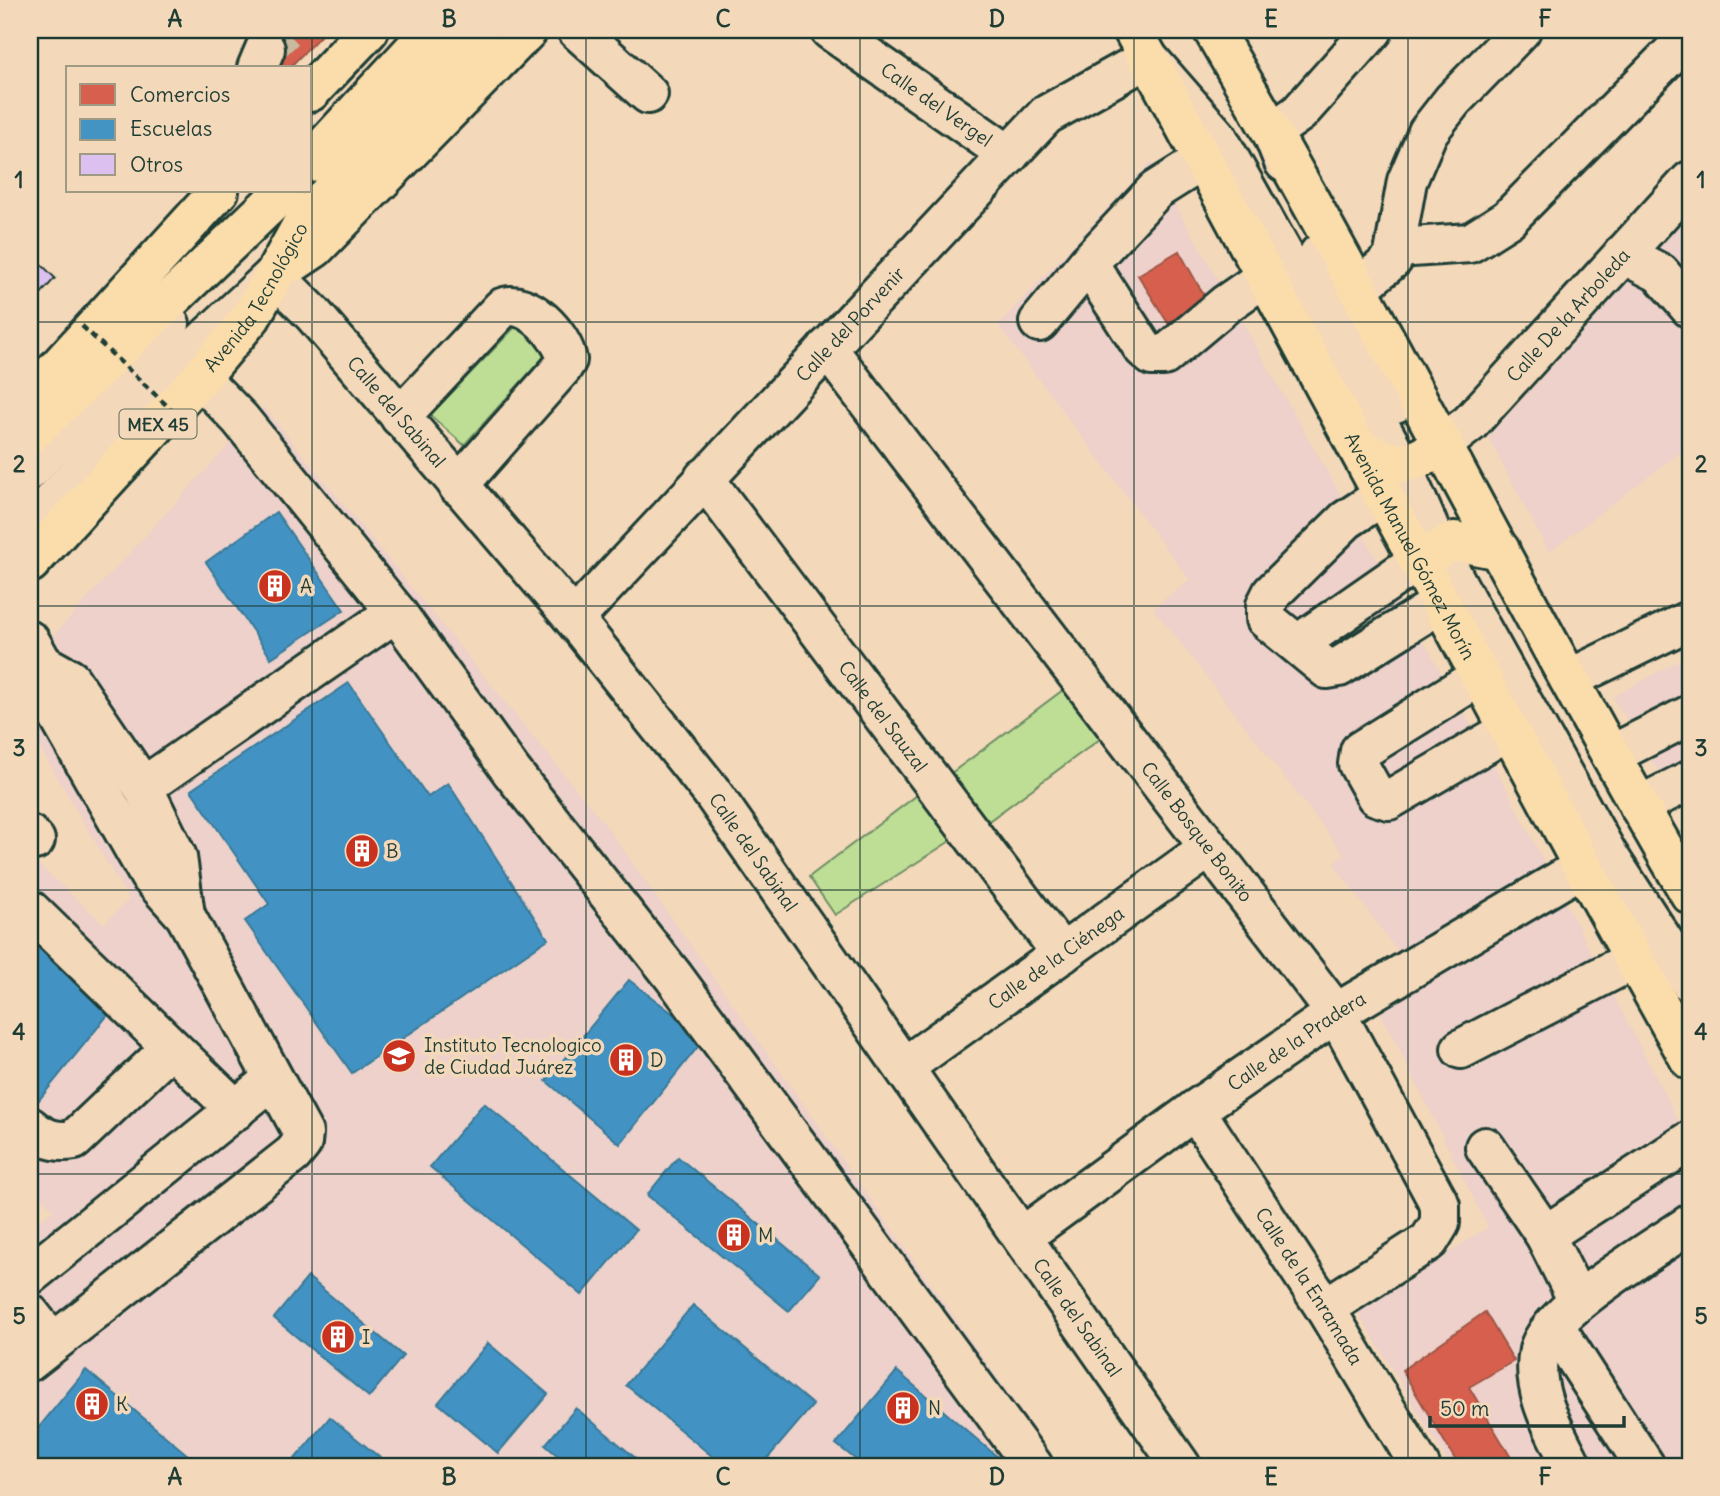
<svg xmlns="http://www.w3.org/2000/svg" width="1720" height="1496" font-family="Delius,sans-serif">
  <rect width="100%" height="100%" fill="#f4d8ba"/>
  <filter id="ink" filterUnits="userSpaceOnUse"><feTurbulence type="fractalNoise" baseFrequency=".0143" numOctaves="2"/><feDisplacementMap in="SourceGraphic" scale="14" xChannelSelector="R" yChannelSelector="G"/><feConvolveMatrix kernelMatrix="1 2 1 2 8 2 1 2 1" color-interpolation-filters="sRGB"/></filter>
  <g filter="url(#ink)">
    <g fill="#edd1ca">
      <path d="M1151,162l345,607 194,374v323h-240l-92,-154 130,-85 -107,-214 41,-28 -88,-121 10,-10 -191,-246 37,-28 -192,-255z"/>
      <path d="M1688,215l2,230 -141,107 -61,-115z"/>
      <path d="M264,407l340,416 456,643h-1030v-237l24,-19 -24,-23v-330l74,67 25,-24 -99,-169v-70z"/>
      <path d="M1690,654v169l-77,-126z"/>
    </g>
    <g fill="#bede96" stroke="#6e8e65" stroke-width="2">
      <path d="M519,323l30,28 -85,94 -34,-30z"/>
      <path d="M1063,690l37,49 -114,84 -36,-49z"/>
      <path d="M924,790l34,46 -123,79 -26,-38z"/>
    </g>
    <g fill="#d6604d" stroke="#9f5646" stroke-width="2">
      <path d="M249,30h77l-37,38h-6z"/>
      <path d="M1179,251l27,48 -38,24 -30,-48z"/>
      <path d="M1485,1312l29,49 -45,26 47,79h-57l-57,-96z"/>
    </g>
    <g fill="#4393c3" stroke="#387998" stroke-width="2">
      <path d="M276,512l68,98 -73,48 -65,-96z"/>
      <path d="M349,683l79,114 20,-14 100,156 -196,134 -107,-152 24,-17 -78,-114z"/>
      <path d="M30,936l81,75 -72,89 -9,-9z"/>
      <path d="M629,980l76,58 -85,106 -74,-63z"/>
      <path d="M484,1103l152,127 -54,65 -152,-128z"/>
      <path d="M678,1157l142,118 -31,36 -142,-116z"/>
      <path d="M308,1277l95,79 -34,41 -95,-79z"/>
      <path d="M693,1305l120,100 -52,61h-37l-98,-81z"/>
      <path d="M488,1343l60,51 -50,59 -60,-50z"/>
      <path d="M86,1370l115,96h-171v-28z"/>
      <path d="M897,1371l111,95h-144l-28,-22z"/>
      <path d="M576,1408l69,58h-75l-25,-21z"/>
      <path d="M330,1417l60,49h-101z"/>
    </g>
    <path fill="#dcc1f0" stroke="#1f3d34" stroke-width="2" d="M30,253l25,25 -25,28z"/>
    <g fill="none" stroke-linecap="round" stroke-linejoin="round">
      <path stroke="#c9b99f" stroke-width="38" stroke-dasharray="38 19" stroke-linecap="butt" d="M265,49l20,-19"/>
      <g stroke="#1f3d34" stroke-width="44">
        <g id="minor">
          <path d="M577,30l71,64"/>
          <path id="s1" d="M830,30l179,125"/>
          <path d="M257,68l8,-19"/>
          <path d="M1284,162l-12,-30 27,-19 74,-83"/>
          <path d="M1397,248l73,-5 38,-24 182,-184"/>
          <path d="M1319,254l76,149"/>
          <path d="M1623,254l37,19 30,35"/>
          <path d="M1088,263l55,85 9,8h12l62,-52 39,-27"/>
          <path d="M1359,288l34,-29 14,-78 21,-49 25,-32 68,-70"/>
          <path d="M1039,322l49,-59 68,-73 46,-29"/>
          <path id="s2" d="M827,348l509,665 104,192v18l-11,18 -104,67"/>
          <path d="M200,378l40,41 156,193 116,160 162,205 359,489"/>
          <path d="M400,417l102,-109c25,-11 61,28 65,52l-5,8 -104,118"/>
          <path id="s3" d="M1443,444l27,-21 220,-242"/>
          <path d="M30,470l140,-146"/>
          <path id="s4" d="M704,478l358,476"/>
          <path d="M1384,495l-38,25 -74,73 -6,12v14l61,50 12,-2 104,-65"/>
          <path id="s5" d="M30,526l151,-164 93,-87 39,39 261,305 137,172 470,675"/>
          <path id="s6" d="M574,619l472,-504 102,-57 70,80 183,326 37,84 39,73 131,234 82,127"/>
          <path d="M30,641l13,23 5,34 101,177 36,40 118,218 -1,10 -9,11 -263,207"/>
          <path d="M1298,644l121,-84"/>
          <path d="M43,664l27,15 73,108 34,70 8,58"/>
          <path d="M1482,675l-122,76 -2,13 18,32 13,4 122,-71"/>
          <path d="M1569,679l121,-59"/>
          <path d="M1611,755l79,-40"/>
          <path d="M143,787l253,-175"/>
          <path d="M1639,806l51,-26"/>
          <path d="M30,835l5,5"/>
          <path d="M30,910l206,200"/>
          <path d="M1461,1049l174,-90"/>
          <path id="s7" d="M904,1067l305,-219"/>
          <path id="s8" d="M1195,1110l130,198 95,158"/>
          <path d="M30,1127c13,12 27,16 44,13l97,-92"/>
          <path d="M1485,1147l60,88 33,66"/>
          <path d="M1545,1235l145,-94"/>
          <path id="s9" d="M1023,1236l172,-126 141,-97 247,-146"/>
          <path d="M30,1275l243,-196"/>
          <path d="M30,1314l22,28"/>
          <path d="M1554,1325l91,141"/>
          <path d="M1572,1466c-17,-35 -42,-75 -33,-116 8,-39 117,-102 151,-126"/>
        </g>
      </g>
      <g stroke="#1f3d34" stroke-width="44">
        <g id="major">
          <path id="s10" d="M1133,30l450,837 107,193"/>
          <path d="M1213,30c166,284 311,580 477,864"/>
          <path d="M310,92l59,-62"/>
          <path d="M310,162l122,-132"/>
          <path d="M294,262l21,-14 213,-218"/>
          <path d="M30,398l189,-207"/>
          <path d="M30,434l254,-243"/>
          <path d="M1360,449c40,18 46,20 83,-5"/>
          <path d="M1419,560l35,-19 46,9"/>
          <path id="s11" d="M30,563l170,-185 51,-61 53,-96 173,-191"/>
        </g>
      </g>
      <use href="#minor" stroke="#f4d8ba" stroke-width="38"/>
      <use href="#major" stroke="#fbddab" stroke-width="38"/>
      <path stroke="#1f3d34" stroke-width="4.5" stroke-dasharray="7 5" stroke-linecap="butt" d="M82,326l110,103"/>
    </g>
  </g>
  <path fill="none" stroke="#1f3d34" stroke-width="2" stroke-opacity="0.55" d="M312,30v1436M586,30v1436M860,30v1436M1134,30v1436M1408,30v1436M30,322h1660M30,606h1660M30,890h1660M30,1174h1660"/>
  <defs>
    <g id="building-disc" transform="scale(1.75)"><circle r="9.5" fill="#c8321e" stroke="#f4d8ba"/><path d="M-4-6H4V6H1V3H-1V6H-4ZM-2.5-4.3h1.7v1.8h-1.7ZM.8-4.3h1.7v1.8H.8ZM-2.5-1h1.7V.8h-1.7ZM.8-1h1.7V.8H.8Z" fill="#fff"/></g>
    <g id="university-disc" transform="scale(1.75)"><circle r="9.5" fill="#c8321e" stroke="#f4d8ba"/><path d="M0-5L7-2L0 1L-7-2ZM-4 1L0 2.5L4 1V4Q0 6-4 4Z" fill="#fff"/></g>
  </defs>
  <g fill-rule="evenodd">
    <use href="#building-disc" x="275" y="586"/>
    <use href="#building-disc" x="362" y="851"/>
    <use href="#university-disc" x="399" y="1056"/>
    <use href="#building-disc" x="626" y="1060"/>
    <use href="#building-disc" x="734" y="1235"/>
    <use href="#building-disc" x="338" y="1337"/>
    <use href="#building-disc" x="92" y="1404"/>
    <use href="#building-disc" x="903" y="1408"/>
  </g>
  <g text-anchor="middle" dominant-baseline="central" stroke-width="7" stroke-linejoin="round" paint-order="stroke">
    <rect fill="#f4d8ba" stroke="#5f6c5c" stroke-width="2" x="119.5" y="409.5" width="77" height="29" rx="5"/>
    <g font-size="18" font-weight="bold" fill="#1f3d34">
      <text x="158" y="424">MEX 45</text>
    </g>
    <g font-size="19" fill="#1f3d34" stroke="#f4d8ba">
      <text stroke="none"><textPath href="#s1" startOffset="130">Calle del Vergel</textPath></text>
      <text stroke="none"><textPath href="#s11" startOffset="350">Avenida Tecnológico</textPath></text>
      <text stroke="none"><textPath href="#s3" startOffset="180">Calle De la Arboleda</textPath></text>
      <text stroke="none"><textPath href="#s6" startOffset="404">Calle del Porvenir</textPath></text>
      <text stroke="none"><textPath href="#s5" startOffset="534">Calle del Sabinal</textPath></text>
      <text stroke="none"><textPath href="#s10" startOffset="586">Avenida Manuel Gómez Morín</textPath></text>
      <text stroke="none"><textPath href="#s4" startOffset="298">Calle del Sauzal</textPath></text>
      <text stroke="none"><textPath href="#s2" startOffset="609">Calle Bosque Bonito</textPath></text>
      <text stroke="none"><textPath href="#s5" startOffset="1101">Calle del Sabinal</textPath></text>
      <text stroke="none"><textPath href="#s7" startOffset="187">Calle de la Ciénega</textPath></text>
      <text stroke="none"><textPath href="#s9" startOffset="336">Calle de la Pradera</textPath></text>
      <text stroke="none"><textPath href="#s8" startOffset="210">Calle de la Enramada</textPath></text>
      <text stroke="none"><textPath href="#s5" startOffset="1668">Calle del Sabinal</textPath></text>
    </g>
    <g font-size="19" fill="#1f3d34" stroke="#f4d8ba" text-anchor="start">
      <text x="300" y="586">A</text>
      <text x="386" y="851">B</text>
      <text x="424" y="1045">Instituto Tecnologico<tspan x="424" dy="22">de Ciudad Juárez</tspan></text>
      <text x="650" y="1060">D</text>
      <text x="758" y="1235">M</text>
      <text x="362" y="1337">I</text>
      <text x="116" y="1404">K</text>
      <text x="928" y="1408">N</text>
    </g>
  </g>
  <rect width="1720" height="1496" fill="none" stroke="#f4d8ba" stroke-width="77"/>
  <rect x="66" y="66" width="245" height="126" fill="#f4d8ba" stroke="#9f9a84" stroke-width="2"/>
  <rect x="80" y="84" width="35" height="21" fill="#d6604d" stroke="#9f9a84" stroke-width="2"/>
  <text x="130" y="102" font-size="21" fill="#1f3d34">Comercios</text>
  <rect x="80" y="119" width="35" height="21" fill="#4393c3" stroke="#9f9a84" stroke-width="2"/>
  <text x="130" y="136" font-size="21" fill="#1f3d34">Escuelas</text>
  <rect x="80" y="154" width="35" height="21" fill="#dcc1f0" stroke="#9f9a84" stroke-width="2"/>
  <text x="130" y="172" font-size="21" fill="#1f3d34">Otros</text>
  <path d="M1430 1416v10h194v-10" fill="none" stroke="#1f3d34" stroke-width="3.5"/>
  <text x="1440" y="1416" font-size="21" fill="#1f3d34" stroke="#f4d8ba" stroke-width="5" paint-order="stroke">50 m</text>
  <rect x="38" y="38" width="1644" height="1420" fill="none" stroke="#1f3d34" stroke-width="2.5"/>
  <g font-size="23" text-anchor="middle" font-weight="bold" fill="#1f3d34">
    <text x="175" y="27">A</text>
    <text x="449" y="27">B</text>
    <text x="723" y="27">C</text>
    <text x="997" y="27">D</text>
    <text x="1271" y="27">E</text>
    <text x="1545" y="27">F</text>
    <text x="19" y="188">1</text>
    <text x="1701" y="188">1</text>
    <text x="19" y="472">2</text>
    <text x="1701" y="472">2</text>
    <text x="19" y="756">3</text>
    <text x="1701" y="756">3</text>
    <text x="19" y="1040">4</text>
    <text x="1701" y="1040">4</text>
    <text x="19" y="1324">5</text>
    <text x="1701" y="1324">5</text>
    <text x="175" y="1485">A</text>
    <text x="449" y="1485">B</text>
    <text x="723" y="1485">C</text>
    <text x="997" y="1485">D</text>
    <text x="1271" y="1485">E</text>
    <text x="1545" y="1485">F</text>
  </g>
</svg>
